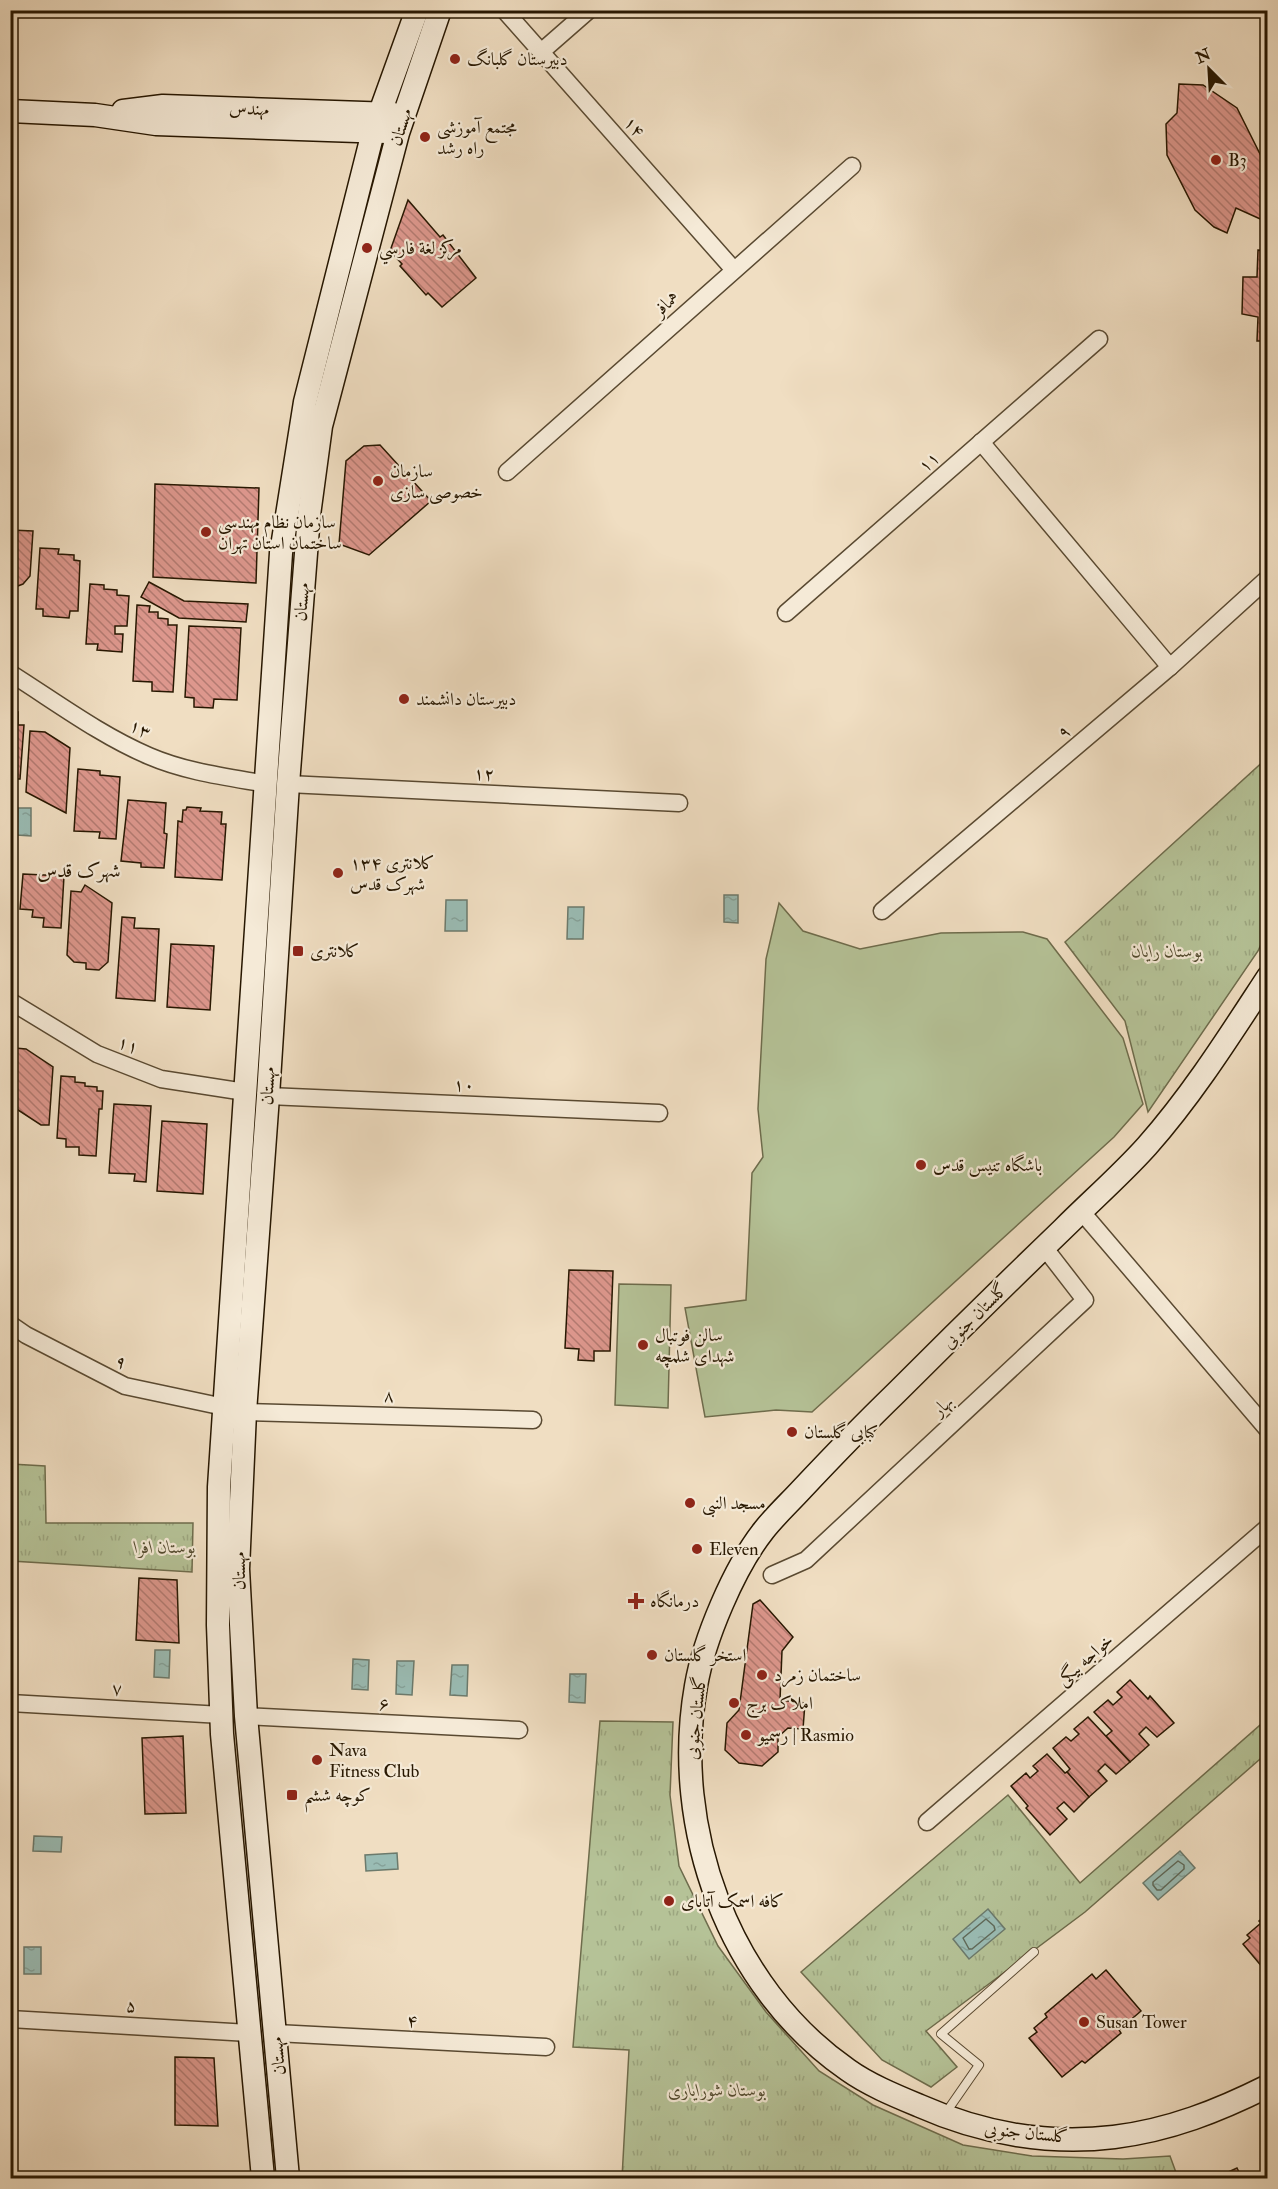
<svg xmlns="http://www.w3.org/2000/svg" width="1278" height="2189" font-family="'IM FELL Double Pica',Amiri,serif">
  <defs>
    <pattern id="park-tufts" width="24" height="20" patternUnits="userSpaceOnUse" patternTransform="scale(1.5)"><rect width="24" height="20" fill="#b5c297"/><path d="M3 7l-1-3M5 7V3M7 7l1-3M15 17l-1-3M17 17v-4M19 17l1-3" fill="none" stroke="#9ca680"/></pattern>
    <pattern id="water-ripples" width="26" height="14" patternUnits="userSpaceOnUse" patternTransform="scale(1.5)"><rect width="26" height="14" fill="#9abcb4"/><path d="M2 4q2-2 4 0t4 0M15 11q2-2 4 0t4 0" fill="none" stroke="#85a199"/></pattern>
    <pattern id="building-back-hatch" width="6" height="6" patternUnits="userSpaceOnUse" patternTransform="scale(1.5)"><rect width="6" height="6" fill="#dd978d"/><path d="M-1 5l2 2M0 0l6 6M5-1l2 2" fill="none" stroke="#b37a71"/></pattern>
  </defs>
  <rect width="100%" height="100%" fill="#f0dec2"/>
  <filter id="stains"><feTurbulence type="fractalNoise" baseFrequency=".00333" numOctaves="4"/><feColorMatrix values="0 0 0 0 .2 0 0 0 0 .09 0 0 0 0 .02 0 0 0 .5 -.17"/></filter>
  <radialGradient id="worn" r=".72"><stop offset=".6" stop-color="#630" stop-opacity="0"/><stop offset="1" stop-color="#630" stop-opacity=".3"/></radialGradient>
  <g fill="url(#park-tufts)" stroke="#6e6c4c" stroke-width="1.5">
    <path d="M1267,758v173l-9,20 -110,161 -23,-91 -60,-79z"/>
    <path d="M11,1464l34,2 1,57h147l-1,49 -181,-11z"/>
    <path d="M1267,1719v34l-182,159 -159,119 31,36 -26,20 -49,-27 -81,-88 207,-177 72,88z"/>
    <path d="M600,1721l73,1 -3,73 9,71 39,80 48,66 53,59 54,34 90,40 69,11 91,3 47,-3 8,22h-556l7,-128 -56,-3z"/>
  </g>
  <g fill="#b5c297" stroke="#6e6c4c" stroke-width="1.5">
    <path d="M779,903l24,28 57,18 81,-16 82,-1 24,7 76,99 20,66 -29,33 -302,275 -36,-2 -71,7 -20,-109 61,-8 6,-127 11,-16 -5,-48 8,-150z"/>
    <path d="M619,1284l52,1 -3,123 -53,-3z"/>
  </g>
  <g fill="url(#water-ripples)" stroke="#6c7a6c" stroke-width="1.5">
    <path d="M18,808h13v28l-14,-1z"/>
    <path d="M724,895h14v28l-14,-1z"/>
    <path d="M446,900h21v31h-22z"/>
    <path d="M568,907h16l-1,32h-16z"/>
    <path d="M155,1650h15l-1,28 -15,-1z"/>
    <path d="M353,1659l16,1 -1,30 -16,-1z"/>
    <path d="M397,1661h17l-2,34 -16,-1z"/>
    <path d="M452,1665h16l-1,31 -17,-1z"/>
    <path d="M570,1674h16l-1,29 -16,-1z"/>
    <path d="M34,1836l28,1 -1,15 -28,-1z"/>
    <path d="M1180,1851l15,17 -37,32 -15,-17z"/>
    <path d="M397,1853l1,16 -32,2 -1,-16z"/>
    <path d="M988,1909l17,20 -36,30 -16,-20z"/>
    <rect x="24" y="1947" width="17" height="27"/>
  </g>
  <g fill="none" stroke-linecap="round" stroke-linejoin="round">
    <g stroke="#606a5a" stroke-width="1.5">
      <path d="M1178,1861l6,4v4l-23,21h-4l-4,-5v-3z"/>
      <path d="M986,1919l8,7 1,4 -23,19h-3l-6,-11z"/>
    </g>
  </g>
  <g fill="url(#building-back-hatch)" stroke="#271701" stroke-width="1.5">
    <path d="M1179,84l24,1 34,23 31,62 -1,52 -31,-14 -9,25 -13,-6 -19,-17 -28,-55 -1,-31 11,-11z"/>
    <path d="M408,200l32,37 3,-2 33,43 -34,29 -14,-14 -2,2 -26,-29 2,-2 -12,-13z"/>
    <path d="M1258,250l10,1v90h-11l1,-24 -16,-3 1,-37h14z"/>
    <path d="M380,445l51,56 -62,54 -30,-11 7,-83 18,-15z"/>
    <path d="M155,484l104,4 -3,95 -103,-6z"/>
    <path d="M10,530l23,1 -3,45 -7,8 -13,5z"/>
    <path d="M40,548l19,1 -1,5 16,1v5l6,1 -2,50h-8l-1,7 -26,-2v-7h-7z"/>
    <path d="M149,582l35,19 64,3 -2,18 -67,-4 -38,-21z"/>
    <path d="M90,584l14,1v4l13,1v5l12,1 -2,30h-12v8h8l-1,18 -25,-2 1,-6h-12z"/>
    <path d="M137,605l13,1 -1,6h9v6l10,1v6h9l-4,67 -21,-1v-9l-19,-1z"/>
    <path d="M189,626l52,2 -4,72 -23,-1 -1,9 -19,-1v-9l-9,-1z"/>
    <path d="M10,711l8,1v13h6l-4,54h-5v4l-5,-1z"/>
    <path d="M30,731l15,1 25,16 -4,65 -40,-21z"/>
    <path d="M78,769l22,2v4l20,2 -4,62 -17,-1 1,-6 -26,-1z"/>
    <path d="M128,800l38,3 -2,30 3,1 -3,34 -23,-1v-4l-20,-2z"/>
    <path d="M187,807l14,1 -1,3 22,1 -1,12h5l-4,56 -47,-3 3,-56 4,1 1,-12h3z"/>
    <path d="M10,838h7l-5,63h-2z"/>
    <path d="M23,874l41,2 -3,52 -18,-1 1,-9 -12,-1 1,-7 -13,-1z"/>
    <path d="M85,885l27,18 -4,59 -9,8 -13,-1v-6l-12,-1 -7,-7 4,-64 10,1z"/>
    <path d="M122,917l13,1 -1,10 25,1 -4,72 -39,-3z"/>
    <path d="M171,944l43,2 -4,64 -43,-3z"/>
    <path d="M15,1048l11,1 27,18 -4,58h-8l-29,-19z"/>
    <path d="M61,1076l14,1v5l10,1v3l12,1v4h6l-1,18h-3l-3,47 -17,-1v-8h-13v-8l-9,-1z"/>
    <path d="M114,1104l37,2 -5,76 -12,-1 1,-7 -26,-1z"/>
    <path d="M162,1121l45,3 -4,70 -46,-3z"/>
    <path d="M569,1270l44,1 -3,80h-16v10l-16,-1 1,-11 -14,-1z"/>
    <path d="M139,1578l38,2 2,63 -43,-3z"/>
    <path d="M760,1600l33,37 -11,14 -2,49 25,3 -2,26 -15,-1 -10,9v15l-16,14 -23,-3 -14,-13 2,-27 12,-13 14,-106z"/>
    <path d="M1130,1680l18,19 2,-3 24,27 -17,14 -11,-10 -7,7 10,11 -19,17 -24,-26 6,-5 -18,-19 14,-12 5,5 9,-8 -5,-5z"/>
    <path d="M1088,1717l42,45 -14,12 -11,-10 -7,7 9,10 -18,16 -22,-25 3,-3 -17,-21 13,-11 5,4 8,-7 -5,-5z"/>
    <path d="M183,1736l3,77 -41,1 -3,-76z"/>
    <path d="M1047,1754l18,19 2,-1 22,25 -15,15 -10,-10 -7,6 10,11 -17,16 -24,-27 2,-2 -17,-20 15,-13 4,5 8,-7 -5,-5z"/>
    <path d="M1268,1913v61l-25,-30 7,-6 -3,-3 14,-12 -2,-2z"/>
    <path d="M1106,1970l35,41 -22,19 2,3 -36,30 -3,-2 -20,16 -33,-39 8,-6 -3,-4 13,-11 -2,-3 47,-40 4,5z"/>
    <path d="M175,2057l39,1 4,68 -43,-1z"/>
    <path d="M1237,2168l5,10h-27z"/>
  </g>
  <g fill="none" stroke-linecap="round" stroke-linejoin="round">
    <g stroke="#594931" stroke-width="10">
      <path id="lane" d="M945,2114l34,-49 -38,-31 93,-82"/>
    </g>
    <g stroke="#594931" stroke-width="19">
      <g id="street">
        <path d="M504,10l230,260"/>
        <path d="M541,52l48,-42"/>
        <path d="M981,442l189,225"/>
        <path d="M507,472l345,-306"/>
        <path d="M786,613l313,-274"/>
        <path d="M10,673c46,29 90,62 139,83 37,16 78,21 118,28"/>
        <path d="M288,784l391,19"/>
        <path d="M882,911l288,-244 98,-89"/>
        <path d="M10,1001l87,53 64,25 84,13"/>
        <path d="M268,1096l391,17"/>
        <path d="M1081,1211l187,219"/>
        <path d="M10,1324l16,11 99,51 99,21"/>
        <path d="M245,1412l288,8"/>
        <path d="M772,1575l34,-15 279,-260 -41,-53"/>
        <path d="M10,1703l212,12"/>
        <path d="M246,1716l273,14"/>
        <path d="M927,1822l341,-295"/>
        <path d="M10,2019l239,14"/>
        <path d="M276,2033l270,14"/>
      </g>
    </g>
    <g stroke="#271701" stroke-width="25">
      <g id="secondary">
        <path d="M10,111l85,4 61,9 231,8"/>
        <path d="M123,111l40,-5 230,8"/>
        <path d="M1268,977c-38,58 -75,117 -121,169 -26,29 -56,55 -84,83 -56,54 -112,109 -167,164 -33,32 -64,64 -95,97 -12,13 -26,26 -37,40 -30,38 -60,109 -68,156 -25,142 32,301 152,384 21,15 48,26 72,36 61,27 128,39 194,31 56,-7 104,-26 154,-51"/>
        <path d="M263,2178l-41,-444 -4,-109 1,-138 62,-934 24,-151 68,-270 44,-122"/>
        <path d="M288,2178l-42,-462 -8,-147 7,-157 23,-316 20,-312 21,-269 12,-89 77,-293 42,-123"/>
      </g>
    </g>
    <use href="#lane" stroke="#f5ead7" stroke-width="8"/>
    <use href="#street" stroke="#f5ead7" stroke-width="16"/>
    <use href="#secondary" stroke="#f5ead7" stroke-width="22"/>
  </g>
  <g fill="#8f2418" stroke="#f5ead7" stroke-width="2">
    <circle cx="455" cy="59" r="6"/>
    <circle cx="425" cy="137" r="6"/>
    <circle cx="1216" cy="160" r="6"/>
    <circle cx="367" cy="248" r="6"/>
    <circle cx="378" cy="481" r="6"/>
    <circle cx="206" cy="532" r="6"/>
    <circle cx="404" cy="699" r="6"/>
    <circle cx="338" cy="873" r="6"/>
    <rect x="292" y="945" width="12" height="12" rx="3"/>
    <circle cx="921" cy="1165" r="6"/>
    <circle cx="643" cy="1345" r="6"/>
    <circle cx="792" cy="1432" r="6"/>
    <circle cx="690" cy="1503" r="6"/>
    <circle cx="697" cy="1549" r="6"/>
    <path d="M633 1592h6v6h6v6h-6v6h-6v-6h-6v-6h6z"/>
    <circle cx="652" cy="1655" r="6"/>
    <circle cx="762" cy="1675" r="6"/>
    <circle cx="734" cy="1703" r="6"/>
    <circle cx="746" cy="1735" r="6"/>
    <circle cx="317" cy="1760" r="6"/>
    <rect x="286" y="1789" width="12" height="12" rx="3"/>
    <circle cx="669" cy="1901" r="6"/>
    <circle cx="1084" cy="2022" r="6"/>
  </g>
  <g text-anchor="middle" dominant-baseline="central" stroke-width="4.5" stroke-linejoin="round" paint-order="stroke">
    <g font-size="18" fill="#271701" stroke="#f5ead7" text-anchor="start">
      <text x="467" y="59">دبیرستان گلبانگ</text>
      <text x="437" y="127">مجتمع آموزشی<tspan x="437" dy="21">راه رشد</tspan></text>
      <text x="1228" y="160">B3</text>
      <text x="379" y="248">مركز لغة فارسي</text>
      <text x="390" y="471">سازمان<tspan x="390" dy="21">خصوصی سازی</tspan></text>
      <text x="218" y="522">سازمان نظام مهندسی<tspan x="218" dy="21">ساختمان استان تهران</tspan></text>
      <text x="416" y="699">دبیرستان دانشمند</text>
      <text x="350" y="863">کلانتری ۱۳۴<tspan x="350" dy="21">شهرک قدس</tspan></text>
      <text x="310" y="951">کلانتری</text>
      <text x="933" y="1165">باشگاه تنیس قدس</text>
      <text x="655" y="1335">سالن فوتبال<tspan x="655" dy="21">شهدای شلمچه</tspan></text>
      <text x="804" y="1432">کبابی گلستان</text>
      <text x="702" y="1503">مسجد النبی</text>
      <text x="709" y="1549">Eleven</text>
      <text x="650" y="1601">درمانگاه</text>
      <text x="664" y="1655">استخر گلستان</text>
      <text x="774" y="1675">ساختمان زمرد</text>
      <text x="746" y="1703">املاک برج</text>
      <text x="758" y="1735">رسمیو | Rasmio</text>
      <text x="329" y="1750">Nava<tspan x="329" dy="21">Fitness Club</tspan></text>
      <text x="304" y="1795">کوچه ششم</text>
      <text x="681" y="1901">کافه اسمک آتابای</text>
      <text x="1096" y="2022">Susan Tower</text>
    </g>
    <g font-size="18" fill="#271701" stroke="#f5ead7">
      <text transform="translate(249 109) rotate(2)">مهندس</text>
      <text transform="translate(401 127) rotate(-72)">مهستان</text>
      <text transform="translate(634 127) rotate(49)">۱۴</text>
      <text transform="translate(666 304) rotate(-42)">همافر</text>
      <text transform="translate(929 462) rotate(-41)">۱۱</text>
      <text transform="translate(302 602) rotate(-85)">مهستان</text>
      <text transform="translate(140 729) rotate(27)">۱۳</text>
      <text transform="translate(1064 732) rotate(-40)">۹</text>
      <text transform="translate(484 774) rotate(3)">۱۲</text>
      <text transform="translate(128 1045) rotate(22)">۱۱</text>
      <text transform="translate(464 1085) rotate(2)">۱۰</text>
      <text transform="translate(268 1086) rotate(-86)">مهستان</text>
      <text transform="translate(975 1316) rotate(-45)">گلستان جنوبی</text>
      <text transform="translate(121 1362) rotate(27)">۹</text>
      <text transform="translate(389 1396) rotate(2)">۸</text>
      <text transform="translate(943 1406) rotate(-43)">بهار</text>
      <text transform="translate(239 1571) rotate(-90)">مهستان</text>
      <text transform="translate(1085 1660) rotate(-41)">خواجه بیگی</text>
      <text transform="translate(117 1689) rotate(3)">۷</text>
      <text transform="translate(384 1704) rotate(3)">۶</text>
      <text transform="translate(696 1718) rotate(-84)">گلستان جنوبی</text>
      <text transform="translate(131 2006) rotate(3)">۵</text>
      <text transform="translate(412 2021) rotate(3)">۴</text>
      <text transform="translate(278 2056) rotate(-95)">مهستان</text>
      <text transform="translate(1026 2133) rotate(6)">گلستان جنوبی</text>
    </g>
    <g font-size="18" font-style="italic" fill="#524a2e" stroke="#f5ead7">
      <text x="1167" y="951">بوستان رایان</text>
      <text x="165" y="1547">بوستان افرا</text>
      <text x="717" y="2090">بوستان شورایاری</text>
    </g>
    <g font-size="20" fill="#271701" stroke="#f5ead7">
      <text x="79" y="870">شهرک قدس</text>
    </g>
  </g>
  <rect width="1278" height="2189" fill="none" stroke="#f0dec2" stroke-width="36"/>
  <rect x="12" y="12" width="1254" height="2165" fill="none" stroke="#271701" stroke-width="3"/>
  <rect x="18" y="18" width="1242" height="2153" fill="none" stroke="#271701" stroke-width="1.5"/>
  <g transform="translate(1209 69) rotate(336)" stroke="#f5ead7" stroke-width="4.5" paint-order="stroke">
  <path d="M0-4.5L10 22L0 15L-10 22Z" fill="#271701"/>
  <text y="-9" font-size="16" font-weight="bold" text-anchor="middle" fill="#271701">N</text>
  </g>
  <rect width="100%" height="100%" filter="url(#stains)"/>
  <rect width="100%" height="100%" fill="url(#worn)"/>
</svg>
